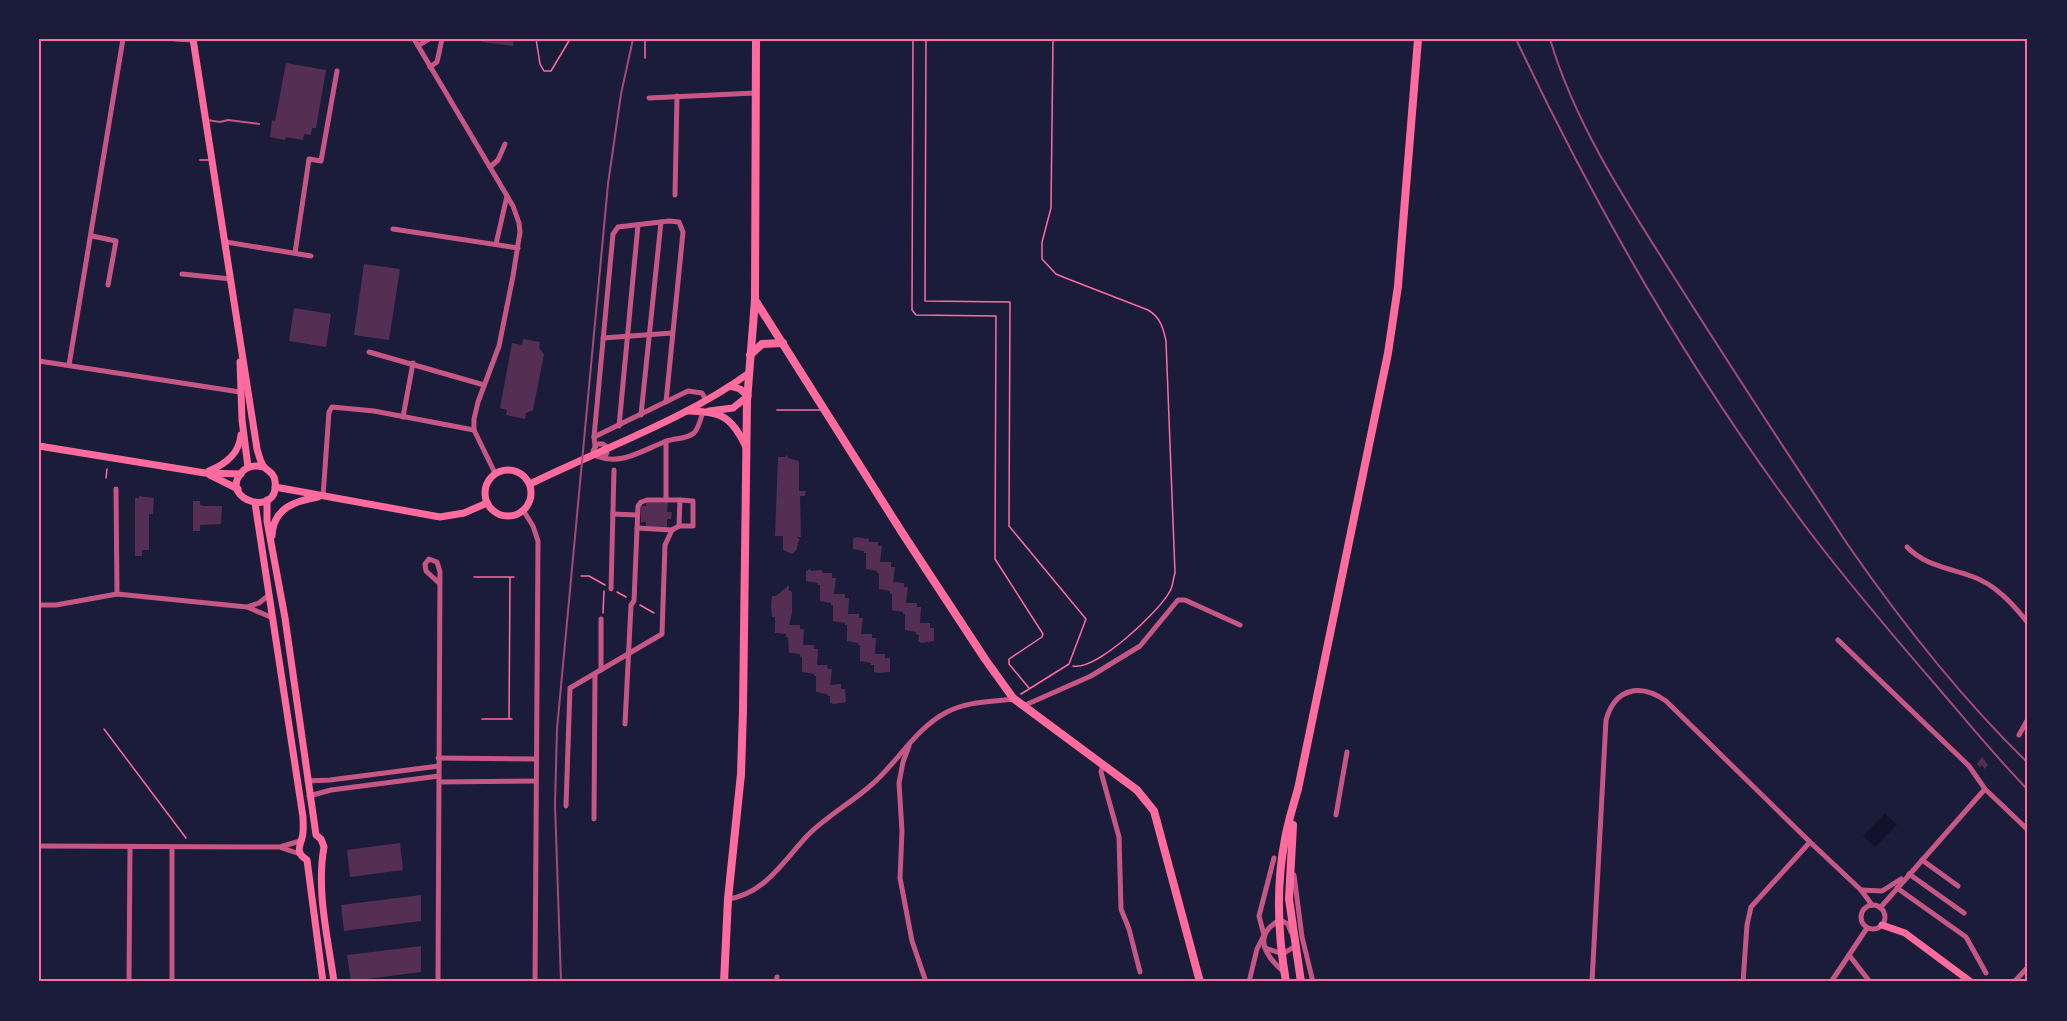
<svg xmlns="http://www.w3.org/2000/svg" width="2067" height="1021" font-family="'Nunito Sans',sans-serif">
  <rect width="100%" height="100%" fill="#1b1b3a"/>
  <path fill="#12122b" d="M1885,813l12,12 -22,22 -12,-11z"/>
  <g fill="#542f53">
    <path d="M482,39h32l-1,7 -31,-4z"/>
    <path d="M286,63l40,7 -10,58h-4l-1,7 -7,-1 -1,6 -17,-3 -1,3 -15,-3 2,-17 3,1z"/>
    <path d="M364,264l36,5 -11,71 -35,-5z"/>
    <path d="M294,308l37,6 -5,33 -37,-6z"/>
    <path d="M523,339l17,3 -1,6 5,6 -11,56 -7,3 -1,6 -19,-4 1,-5 -7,-2 12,-65 10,2z"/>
    <path d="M786,454l2,4 11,3v30h7l-1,5h-5l1,41h-4l3,3 -2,2 -1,7 -5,5 -9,-4v-14h-8l3,-79h8z"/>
    <path d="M139,496l15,2 -1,16h-4v36h-7v6h-7v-58h4z"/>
    <path d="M193,501h7v4l5,1h17l-1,18 -21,1v6h-7z"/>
    <path d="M646,502l22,1 -1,9h5l-1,7h-4v8l-21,-1v-4h-5v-16h5z"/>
    <path d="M857,537l10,2 1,-2 1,5h9v4h4l-2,16h11v5h4l-2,15 11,1v4h4l-2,16h11v4h4l-1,16h10v5h4v13l-12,2 -4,-2 1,-6 -3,-1v-2l-11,-2v-16h-2v-2l-11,-2v-16h-2v-3l-11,-2v-16h-2v-2l-11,-2v-16h-2v-2l-11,-2v-10z"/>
    <path d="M810,569l1,2 10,-1 2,3h9v5h4l-2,16h11v4h4l-1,16h11v4h4l-2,16h11v4h4l-1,16h10v4h5v14l-12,1 -4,-1v-7h-3v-2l-11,-2v-16h-2v-2l-11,-2v-16h-2v-2l-12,-2v-16h-2v-2l-11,-2v-16h-2v-2l-12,-2v-10z"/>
    <path d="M789,585v5l3,2v21l-3,12h11v4h4l-1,16h11v4h4l-1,16h10l1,4h4l-2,16 11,-1v5h4l1,13 -12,2 -4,-1v-7h-2l-1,-2 -11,-2v-16h-2v-2l-12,-2v-16l-2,1v-3l-11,-1 -1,-16h-2v-3l-11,-1v-16h-3l-1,-12 1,-9h4z"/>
    <path d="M1982,757l6,8 -3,4 -3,-4 -2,2 -3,-3z"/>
    <path d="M400,843l3,27 -53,7 -3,-27z"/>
    <path d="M421,895v26l-77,10 -3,-26z"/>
    <path d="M421,946v26l-70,9 -4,-26z"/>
  </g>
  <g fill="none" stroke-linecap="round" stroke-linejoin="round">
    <g stroke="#ff6b9d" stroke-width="1.5">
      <path d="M536,39l4,25 4,7h7l19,-32"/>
      <path d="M913,39l-1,271 4,5 80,1 -1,243 48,75 -1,3 -33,22v5l20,24"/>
      <path d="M926,39l-1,262 85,1 -1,224 77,93 -17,45 -48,30"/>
      <path d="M975,39h6"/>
      <path d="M1053,39l-2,169 -9,34v17l14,15 7,3 85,33c12,7 15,17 18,31l9,232c-2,6 -2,13 -5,18 -11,21 -74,80 -97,75"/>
      <path d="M645,58v-19"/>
      <path d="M106,478l1,-9"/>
      <path d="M581,576h8l16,9"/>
      <path d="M474,577h35"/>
      <path d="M617,592l9,5"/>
      <path d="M640,605l14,8"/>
      <path d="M603,613l1,-22"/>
      <path d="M482,719h26"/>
      <path d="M512,719h-3l1,-142h4"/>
      <path d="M104,729l82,109"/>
    </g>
    <g stroke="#c65784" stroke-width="2">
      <path d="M207,120l13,2 8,-2 31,4"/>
      <path d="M200,160h11"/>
      <path d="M777,410h45"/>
    </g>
    <g stroke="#c65784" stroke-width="5">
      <path d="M174,39l19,1"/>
      <path d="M414,39l99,167 6,17 1,9 -7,44 -14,70 -21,56 -4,17v11l21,43"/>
      <path d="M418,46l11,-7"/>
      <path d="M430,67l7,-5 5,-23"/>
      <path d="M649,98l106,-5"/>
      <path d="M490,167l8,-7 7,-16"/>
      <path d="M675,195l2,-99"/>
      <path d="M393,229l125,19"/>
      <path d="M92,236l24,5 -8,44"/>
      <path d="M226,242l85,14"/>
      <path d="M496,244l11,-48"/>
      <path d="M295,253l14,-94 12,2 16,-90"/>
      <path d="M182,274l49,5"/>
      <path d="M603,338l69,-5"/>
      <path d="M369,352l115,33"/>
      <path d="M39,361l201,31"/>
      <path d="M69,365l54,-326"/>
      <path d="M641,415l20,-193"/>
      <path d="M403,417l10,-54"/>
      <path d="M619,426l19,-201"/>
      <path d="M594,437l94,-46 14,2 4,7"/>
      <path d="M595,446l-1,-9 19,-203 5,-7 51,-6 10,1 4,10 -17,170"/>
      <path d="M604,457l3,-4v-6l-4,-3h-6l-4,7 3,5c26,10 46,-6 71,-15 9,-3 20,-2 27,-8 5,-5 7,-15 9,-22"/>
      <path d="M116,489l1,105"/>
      <path d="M323,496l6,-84 3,-5 42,4 100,19"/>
      <path d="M523,510l10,16 5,15 -3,441"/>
      <path d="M613,514l24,1"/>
      <path d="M679,526h14v-25l-13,-1"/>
      <path d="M637,528l35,2"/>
      <path d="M1907,547c17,18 42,21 64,29 24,8 42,28 57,47"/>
      <path d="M611,589l3,-119"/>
      <path d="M39,605h17l61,-11 130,13 26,11"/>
      <path d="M247,607l12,-4 10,-8"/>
      <path d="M601,619v51"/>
      <path d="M1838,640l131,126 16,23 43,41"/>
      <path d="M1023,706l68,-30 49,-30 38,-46h7l55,25"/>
      <path d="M625,724l6,-119 3,-4 4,-95 3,-4 6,-2h19"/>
      <path d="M2019,735l9,-16"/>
      <path d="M909,746l-6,16 -4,21 3,48 -2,47 12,63 14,41"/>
      <path d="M438,758l98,1"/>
      <path d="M1103,764l-2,8 18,65 2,72 8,20 11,43"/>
      <path d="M307,781l23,-1 109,-14"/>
      <path d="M439,782l97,-1"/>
      <path d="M309,796l22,-6 108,-14"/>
      <path d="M566,806l4,-118 92,-54 3,-89 7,-15 7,-4 1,-26h-14v-59"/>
      <path d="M1336,815l11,-63"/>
      <path d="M594,819l1,-145"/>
      <path d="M39,846l241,1 20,-6"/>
      <path d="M172,847v135"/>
      <path d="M282,848l18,6"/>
      <path d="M1922,860l36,26"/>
      <path d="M1909,874l55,39"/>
      <path d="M1294,875l8,62 11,45"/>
      <path d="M1897,888l69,49 20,36"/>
      <path d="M1861,890l21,1 19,-12"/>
      <path d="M728,899c37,-5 56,-39 80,-64 18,-18 41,-31 61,-48 28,-23 45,-58 78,-75 21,-11 45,-10 67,-13"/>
      <circle cx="1873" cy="917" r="12"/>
      <path d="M1880,908l105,-119"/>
      <path d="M1265,948l18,6 12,-8"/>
      <path d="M1849,955l21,27"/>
      <path d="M1284,972c-19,-16 -32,-37 -4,-52l8,4 3,8"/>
      <path d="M129,982l1,-135"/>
      <path d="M438,982l2,-410 -3,-10 -8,-3 -4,5 1,7 13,12"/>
      <path d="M776,982l1,-5"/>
      <path d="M1249,982l8,-33 7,-14 -5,-19 15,-58"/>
      <path d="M1592,982l14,-262c9,-32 34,-37 60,-19l144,141 51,48 11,15"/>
      <path d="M1743,982l4,-57 4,-18 59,-65"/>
      <path d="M1831,982l36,-54"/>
      <path d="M2014,982l14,-15"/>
    </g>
    <g stroke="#ff6b9d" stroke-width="7">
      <path d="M193,39l64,410c2,6 3,13 7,18 5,5 10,6 11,14 6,38 -58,19 -33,-9 6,-7 14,-7 22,-5"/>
      <path d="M240,362l2,58 6,47"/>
      <path d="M687,411c34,1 44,4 59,36"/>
      <path d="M709,411l24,-3 15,-12 -8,-7 -10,-3"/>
      <path d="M39,446l166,27 36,1"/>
      <circle cx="508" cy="493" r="23"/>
      <path d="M209,471c17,-7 30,-17 32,-36"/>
      <path d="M210,475l28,14"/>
      <path d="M530,484c71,-35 156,-65 219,-111"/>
      <path d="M275,487l165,30 24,-4 23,-10"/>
      <path d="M267,500v21l18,97 31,217 5,4 3,8c-8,44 4,91 10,135"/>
      <path d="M255,503l48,314c0,6 1,15 -1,21 -3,10 -6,15 5,22l16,122"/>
      <path d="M272,536c1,-28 23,-35 46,-39"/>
      <path d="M1882,925l23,8 66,49"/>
    </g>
    <g stroke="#ff6b9d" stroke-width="8">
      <path d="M755,300l148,234 82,125 28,39 124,92 17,21 46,171"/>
      <path d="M750,355l12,-11 21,-1"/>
    </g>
    <g stroke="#ff6b9d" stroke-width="8">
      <path d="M1293,825l-4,74 12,83"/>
      <path d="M724,982l4,-83 13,-125 2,-64 4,-309 8,-101 1,-261"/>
      <path d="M1286,982c-8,-46 -10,-97 -1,-143 3,-17 8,-33 13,-50l90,-436 10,-67 20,-247"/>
    </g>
    <g stroke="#a44b75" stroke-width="2">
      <path d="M1516,39c81,172 178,339 293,492 41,54 86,107 131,159 29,34 57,68 88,100"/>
      <path d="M1550,39c25,85 77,164 124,238 57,90 115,179 174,268 54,78 112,152 180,218"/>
      <path d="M561,982l-6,-178 2,-75 51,-545 13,-90 12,-55"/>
    </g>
  </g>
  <rect width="2067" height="1021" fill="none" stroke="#1b1b3a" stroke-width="81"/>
  <rect x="40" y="40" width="1986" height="940" fill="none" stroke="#ff6b9d" stroke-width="2"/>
</svg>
